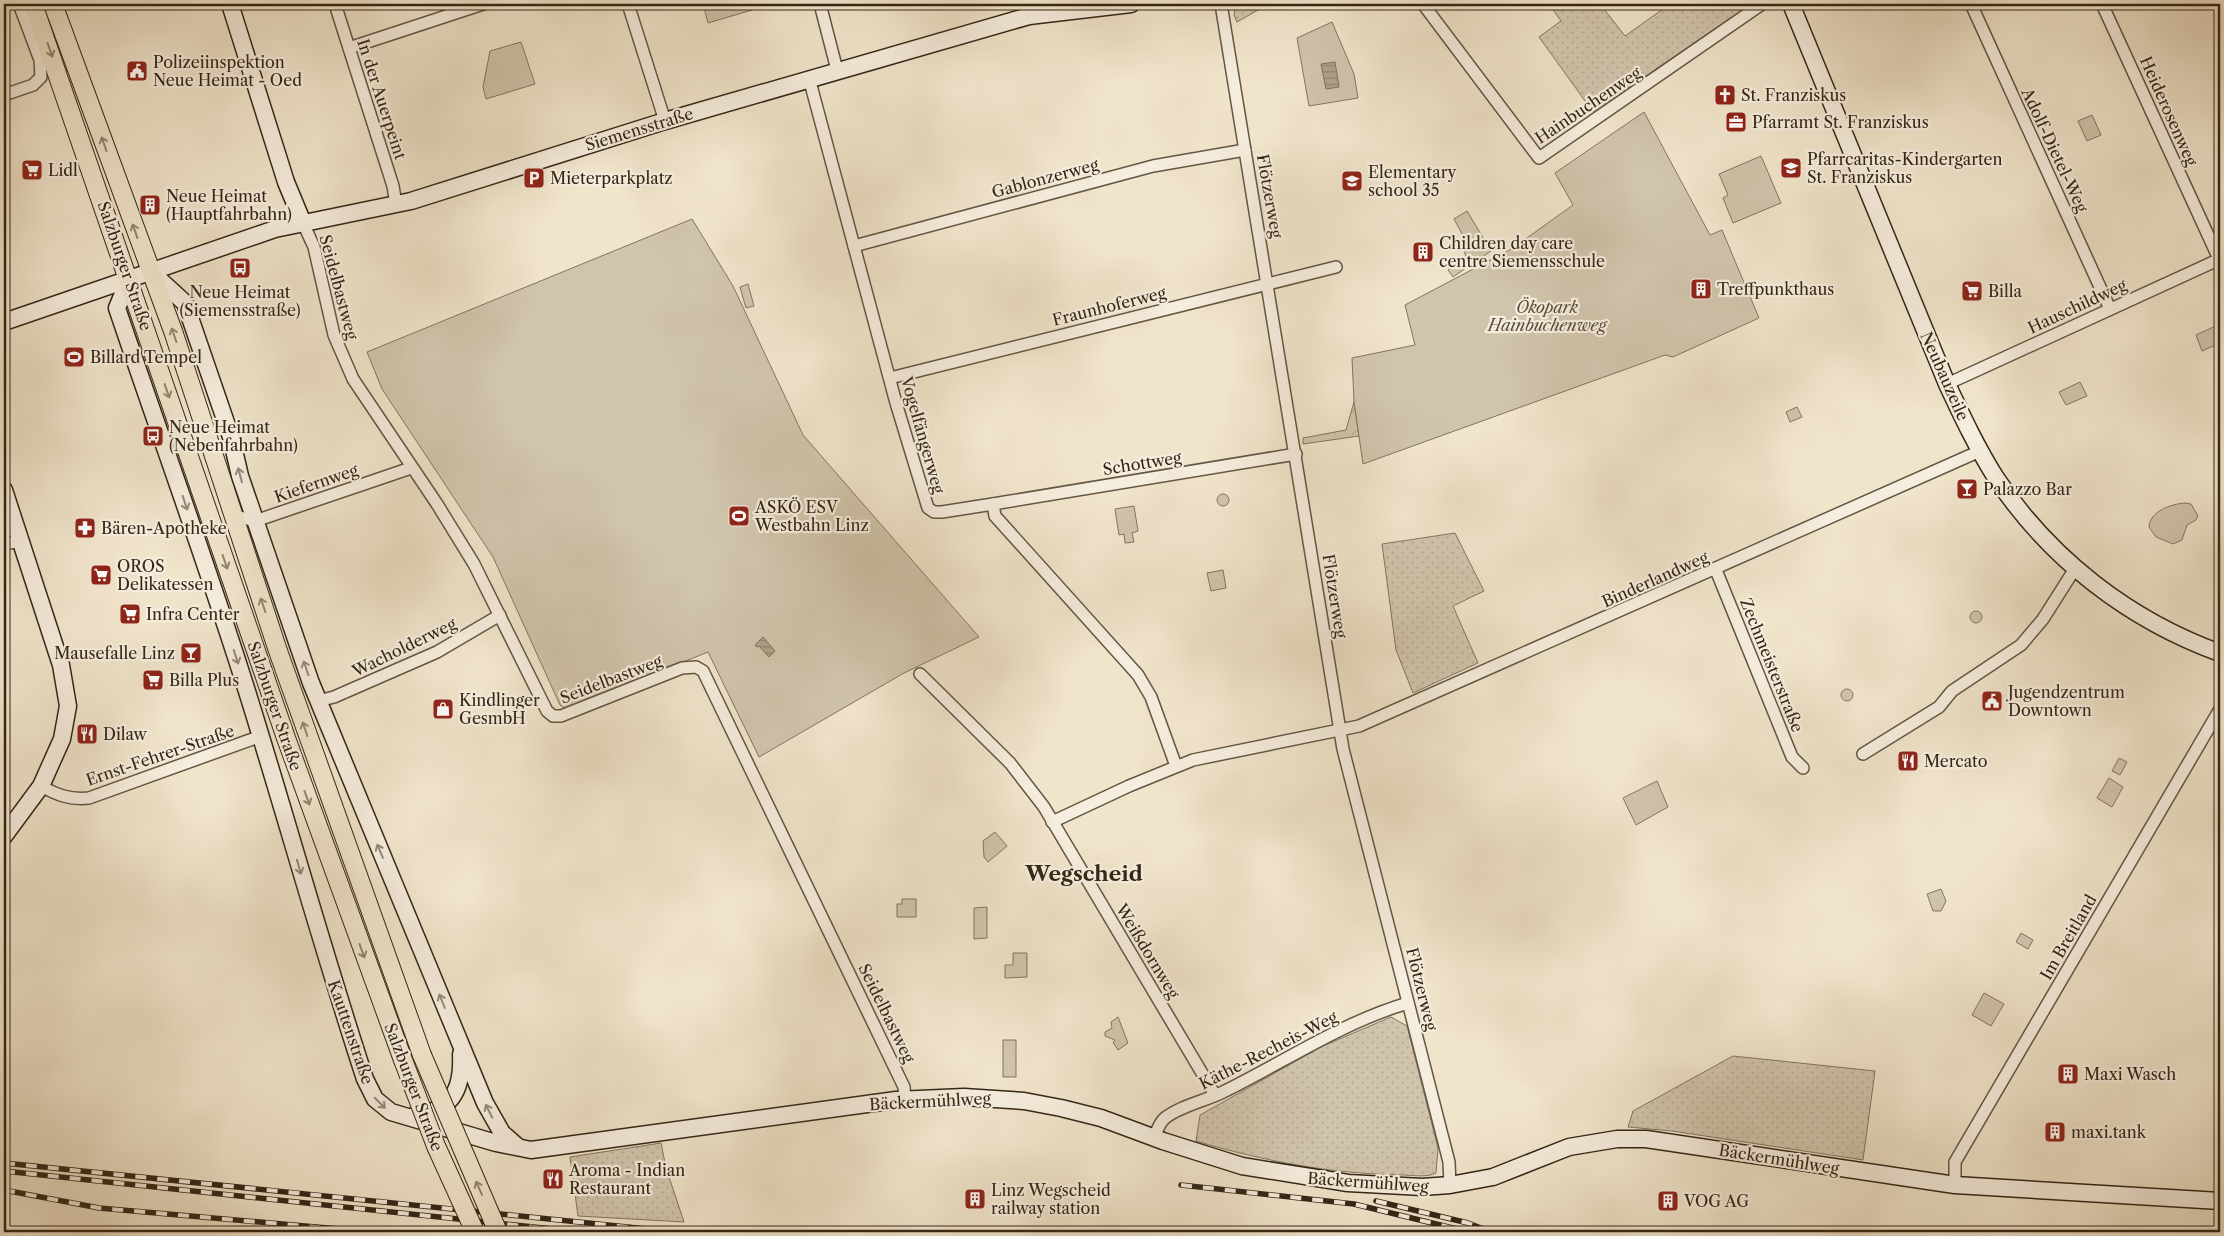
<svg xmlns="http://www.w3.org/2000/svg" width="2224" height="1236" font-family="'Libre Caslon Text',serif">
  <defs>
    <pattern id="grass-dots" width="8" height="8" patternUnits="userSpaceOnUse" patternTransform="scale(1.25)"><rect width="8" height="8" fill="#d0c4ac"/><path d="M2 2h.1M6 6h.1" fill="none" stroke="#b3a893" stroke-width="1.8" stroke-linecap="round"/></pattern>
    <pattern id="forest-crowns" width="20" height="18" patternUnits="userSpaceOnUse" patternTransform="scale(1.25)"><rect width="20" height="18" fill="#d0c4ac"/><path d="M2 6a3 3 0 1 1 6 0M12 15a3 3 0 1 1 6 0" fill="none" stroke="#b3a893"/></pattern>
    <pattern id="water-rules" width="6" height="5" patternUnits="userSpaceOnUse" patternTransform="scale(1.25)"><rect width="6" height="5" fill="#b0a38d"/><path d="M0 2.5h6" fill="none" stroke="#908572"/></pattern>
  </defs>
  <rect width="100%" height="100%" fill="#f0e4cb"/>
  <filter id="stains"><feTurbulence type="fractalNoise" baseFrequency=".004" numOctaves="4"/><feColorMatrix values="0 0 0 0 .2 0 0 0 0 .09 0 0 0 0 .02 0 0 0 .5 -.17"/></filter>
  <radialGradient id="worn" r=".72"><stop offset=".6" stop-color="#630" stop-opacity="0"/><stop offset="1" stop-color="#630" stop-opacity=".3"/></radialGradient>
  <g fill="url(#grass-dots)" stroke="#827561">
    <path d="M1236,4h26l1,3 -26,15 -3,-7z"/>
    <path d="M1549,4h51l25,32 45,-32h81l-158,108 -54,-75 22,-16z"/>
    <path d="M1455,533l29,58 -31,15 25,57 -65,30 -17,-43 -14,-106z"/>
    <path d="M1391,1017l16,9 31,122 -2,25c-9,5 -24,2 -34,2 -70,-1 -139,-14 -206,-34l4,-26 123,-69z"/>
    <path d="M1733,1056l142,15 -12,89 -191,-29 -44,-4 5,-16z"/>
    <path d="M661,1143l5,25 18,54 -106,-6 -8,-59z"/>
  </g>
  <path fill="url(#forest-crowns)" stroke="#827561" d="M1354,402l5,34 -56,8v-6l43,-8z"/>
  <g fill="#d0c4ac" stroke="#827561">
    <path d="M703,4h47l2,6 -44,13z"/>
    <path d="M1332,22l22,52 4,24 -49,8 -12,-68z"/>
    <path d="M521,42l14,42 -49,15 -3,-12 7,-36z"/>
    <path d="M1644,112l66,123 12,-5 37,88 -86,39 -8,-2 -302,109 -9,-62 -2,-44 63,-13 -10,-40 108,-57 60,-43 -18,-32z"/>
    <path d="M2092,115l9,20 -14,6 -9,-20z"/>
    <path d="M1761,156l20,47 -48,20 -10,-25 5,-3 -9,-21z"/>
    <path d="M1467,211l24,40 -38,26 -5,-7 18,-13 -4,-14 4,-2 -12,-22z"/>
    <path d="M692,219l41,67 70,149 176,202 -75,36 -145,84 -51,-105 -142,57 -6,-4 -67,-148 -111,-168 -15,-37z"/>
    <path d="M748,284l6,22 -8,2 -6,-21z"/>
    <path d="M2220,324v19l-18,8 -6,-16z"/>
    <path d="M2080,382l7,14 -21,9 -7,-13z"/>
    <path d="M1797,407l5,10 -12,5 -4,-10z"/>
    <circle cx="1223" cy="500" r="6"/>
    <path d="M2185,503l6,1 7,12 -2,4 -9,5 -5,15 -9,4 -17,-7 -7,-10c1,-16 22,-23 36,-24z"/>
    <path d="M1134,506l4,25 -6,2 2,9 -9,1 -1,-9 -5,1 -4,-26z"/>
    <path d="M1223,570l3,18 -15,3 -4,-18z"/>
    <circle cx="1976" cy="617" r="6"/>
    <circle cx="1847" cy="695" r="6"/>
    <path d="M2119,758l8,4 -7,13 -8,-4z"/>
    <path d="M2109,778l14,9 -11,20 -15,-9z"/>
    <path d="M1657,781l11,26 -32,18 -13,-27z"/>
    <path d="M995,832l12,14 -19,16 -4,-5 -1,-16z"/>
    <path d="M1941,889l5,12 -5,10h-8l-6,-17z"/>
    <path d="M902,899h14v18h-19v-13h5z"/>
    <path d="M987,907v31l-13,1v-31z"/>
    <path d="M2021,933l12,7 -5,9 -12,-7z"/>
    <path d="M1013,953h14v24l-22,1v-13h8z"/>
    <path d="M1984,993l20,11 -13,22 -19,-11z"/>
    <path d="M1118,1017l10,26 -10,7 -5,-8 2,-2 -10,-4v-4l7,-4 -1,-6z"/>
    <rect x="1003" y="1040" width="13" height="37"/>
  </g>
  <g fill="url(#water-rules)" stroke="#7e715d">
    <path d="M1335,62l4,25 -13,2 -5,-25z"/>
    <path d="M763,637l12,14 -6,6 -10,-11 -2,1 -2,-2z"/>
  </g>
  <g fill="none" stroke-linecap="round" stroke-linejoin="round">
    <g stroke="#635643" stroke-width="14">
      <g id="street">
        <path d="M335,4l58,182 3,18"/>
        <path d="M628,4l37,117"/>
        <path d="M820,4l17,66"/>
        <path d="M1221,4l122,745 106,413 1,23"/>
        <path d="M1423,4l116,154 223,-154"/>
        <path d="M1971,4l139,305"/>
        <path d="M2102,4l117,255"/>
        <path d="M349,48l134,-44"/>
        <path d="M809,78l87,325 32,105 6,4h8l51,-8 2,12 143,159 13,22 25,69"/>
        <path d="M4,95l29,-10 8,-8 -1,-17 -21,-56"/>
        <path d="M303,223l11,24 20,88 19,44 84,125 37,60 73,147 6,5h8l121,-48 14,-1 7,4 201,416 1,12"/>
        <path d="M854,246l299,-80 92,-16"/>
        <path d="M890,378l446,-111"/>
        <path d="M1947,384l273,-125"/>
        <path d="M993,504l303,-50"/>
        <path d="M232,515l23,6 156,-53"/>
        <path d="M4,544l17,-3"/>
        <path d="M1716,570l76,187 11,11"/>
        <path d="M920,674l90,89 34,44 171,288"/>
        <path d="M318,701l16,-4 103,-45 63,-37"/>
        <path d="M1863,754l76,-47 13,-16 69,-46 22,-26 33,-52"/>
        <path d="M41,786c16,9 29,14 48,12l172,-62"/>
        <path d="M1052,822l77,-36 64,-26 166,-34 621,-275"/>
        <path d="M1154,1138c3,-7 5,-15 11,-20 15,-12 40,-17 58,-26 61,-30 120,-70 185,-89"/>
        <path d="M1955,1185v-23l265,-453"/>
      </g>
    </g>
    <g stroke="#342616" stroke-width="19">
      <g id="secondary">
        <path d="M230,4l56,178 17,41"/>
        <path d="M1791,4l156,380c15,32 30,64 49,94 54,81 133,142 224,175"/>
        <path d="M150,271l35,32 46,134 9,39 71,207 174,420 17,30 16,14"/>
        <path d="M129,279l-12,29c44,131 92,261 133,393 39,126 74,253 115,378l10,20 16,13 105,31 35,7 365,-50 68,-3 60,4 37,7 40,10 62,23 79,25 106,17 74,4 28,-2 43,-8 76,-30 48,-8h29l309,46 265,16"/>
        <path d="M4,322l271,-93 136,-28 254,-80 364,-105 102,-12"/>
        <path d="M4,490l57,175 7,41 -6,33 -21,47 -37,50"/>
        <path d="M411,1117c39,-6 52,-24 50,-63"/>
      </g>
    </g>
    <g stroke="#342616" stroke-width="20">
      <g id="primary">
        <path d="M33,4l253,734 117,322"/>
        <path d="M53,4l120,327 105,320 144,404"/>
      </g>
    </g>
    <use href="#street" stroke="#f5eddd" stroke-width="11"/>
    <use href="#secondary" stroke="#f5eddd" stroke-width="16"/>
    <use href="#primary" stroke="#f0e4cb" stroke-width="18"/>
    <g stroke="#342616" stroke-width="5.5">
      <g id="rail">
        <path d="M4,1163l672,69"/>
        <path d="M4,1171l576,61"/>
        <path d="M1181,1185l173,19 115,28"/>
        <path d="M4,1190l95,18 274,24"/>
        <path d="M1376,1201l92,22 23,9"/>
      </g>
    </g>
    <use href="#rail" stroke="#f5eddd" stroke-width="4" stroke-dasharray="11" stroke-linecap="butt"/>
    <g stroke="#342616" stroke-width="20" stroke-linecap="butt">
      <g id="primary-bridge">
        <path d="M422,1055l76,177"/>
        <path d="M403,1060l33,86 39,86"/>
      </g>
    </g>
    <use href="#primary-bridge" stroke="#f0e4cb" stroke-width="18"/>
  </g>
  <defs><path id="oneway-shaft" d="M-6 0H5M1.5-3L5.5 0L1.5 3" fill="none" stroke-width="1.6" stroke-linecap="round" stroke-linejoin="round" transform="scale(1.25)"/></defs>
  <g stroke="#928570">
    <use href="#oneway-shaft" transform="translate(50 50) rotate(70)"/>
    <use href="#oneway-shaft" transform="translate(104 144) rotate(-110)"/>
    <use href="#oneway-shaft" transform="translate(135 231) rotate(-109)"/>
    <use href="#oneway-shaft" transform="translate(174 335) rotate(-109)"/>
    <use href="#oneway-shaft" transform="translate(167 391) rotate(71)"/>
    <use href="#oneway-shaft" transform="translate(225 562) rotate(71)"/>
    <use href="#oneway-shaft" transform="translate(263 605) rotate(-109)"/>
    <use href="#oneway-shaft" transform="translate(305 729) rotate(-109)"/>
    <use href="#oneway-shaft" transform="translate(307 798) rotate(70)"/>
    <use href="#oneway-shaft" transform="translate(362 951) rotate(70)"/>
    <use href="#oneway-shaft" transform="translate(479 1188) rotate(-114)"/>
  </g>
  <g stroke="#948a7a">
    <use href="#oneway-shaft" transform="translate(240 475) rotate(-105)"/>
    <use href="#oneway-shaft" transform="translate(185 503) rotate(72)"/>
    <use href="#oneway-shaft" transform="translate(236 657) rotate(72)"/>
    <use href="#oneway-shaft" transform="translate(306 668) rotate(-109)"/>
    <use href="#oneway-shaft" transform="translate(380 851) rotate(-113)"/>
    <use href="#oneway-shaft" transform="translate(299 867) rotate(74)"/>
    <use href="#oneway-shaft" transform="translate(442 1001) rotate(-112)"/>
    <use href="#oneway-shaft" transform="translate(380 1103) rotate(45)"/>
    <use href="#oneway-shaft" transform="translate(489 1111) rotate(-117)"/>
  </g>
  <defs>
    <g id="civic-square" transform="scale(1.125)"><rect x="-9" y="-9" width="18" height="18" rx="4" fill="#8f2418" stroke="#f5eddd"/><path d="M-.6-6.5H3V-4.5H.6V-3L4-1V1h2V6H-6V1h2V-1L-.6-3ZM-1.2 2.5V6h2.4V2.5Z" fill="#fff"/></g>
    <g id="church-square" transform="scale(1.125)"><rect x="-9" y="-9" width="18" height="18" rx="4" fill="#8f2418" stroke="#f5eddd"/><path d="M-1.2-6h2.4v3.5h3.3v2.4h-3.3V6h-2.4V-.1h-3.3v-2.4h3.3Z" fill="#fff"/></g>
    <g id="office-square" transform="scale(1.125)"><rect x="-9" y="-9" width="18" height="18" rx="4" fill="#8f2418" stroke="#f5eddd"/><path d="M-6-3h4V-5.5h4V-3h4V5H-6ZM-1-4.5V-3h2v-1.5ZM-6 0V1H6V0Z" fill="#fff"/></g>
    <g id="school-square" transform="scale(1.125)"><rect x="-9" y="-9" width="18" height="18" rx="4" fill="#8f2418" stroke="#f5eddd"/><path d="M0-5L7-2L0 1L-7-2ZM-4 1L0 2.5L4 1V4Q0 6-4 4Z" fill="#fff"/></g>
    <g id="supermarket-square" transform="scale(1.125)"><rect x="-9" y="-9" width="18" height="18" rx="4" fill="#8f2418" stroke="#f5eddd"/><path d="M-6-5.5h2.5l.6 2H6L4.5 2H-2.5L-4.4-4H-6ZM-1.5 3.2a1.3 1.3 0 1 0 .1 0ZM3 3.2a1.3 1.3 0 1 0 .1 0Z" fill="#fff"/></g>
    <g id="parking-square" transform="scale(1.125)"><rect x="-9" y="-9" width="18" height="18" rx="4" fill="#8f2418" stroke="#f5eddd"/><path d="M-3.5-5.5H1a3.5 3.5 0 0 1 0 7H-1V5.5H-3.5ZM-1-3.4V-.6H.8a1.4 1.4 0 0 0 0-2.8Z" fill="#fff"/></g>
    <g id="building-square" transform="scale(1.125)"><rect x="-9" y="-9" width="18" height="18" rx="4" fill="#8f2418" stroke="#f5eddd"/><path d="M-4-6H4V6H1V3H-1V6H-4ZM-2.5-4.3h1.7v1.8h-1.7ZM.8-4.3h1.7v1.8H.8ZM-2.5-1h1.7V.8h-1.7ZM.8-1h1.7V.8H.8Z" fill="#fff"/></g>
    <g id="bus-square" transform="scale(1.125)"><rect x="-9" y="-9" width="18" height="18" rx="4" fill="#8f2418" stroke="#f5eddd"/><path d="M-5-6H5V4H4V6H2V4H-2V6H-4V4H-5ZM-3.5-4V0h7V-4ZM-3.5 1.2v1.5H-2V1.2ZM2 1.2v1.5H3.5V1.2Z" fill="#fff"/></g>
    <g id="stadium-square" transform="scale(1.125)"><rect x="-9" y="-9" width="18" height="18" rx="4" fill="#8f2418" stroke="#f5eddd"/><path d="M0-5a6.5 5 0 1 0 0 10a6.5 5 0 1 0 0-10ZM-3.5-1.8h7v3.6h-7Z" fill="#fff"/></g>
    <g id="bar-square" transform="scale(1.125)"><rect x="-9" y="-9" width="18" height="18" rx="4" fill="#8f2418" stroke="#f5eddd"/><path d="M-6-5H6L.8 .8V4.5H3.5V6h-7V4.5H-.8V.8Z" fill="#fff"/></g>
    <g id="pharmacy-square" transform="scale(1.125)"><rect x="-9" y="-9" width="18" height="18" rx="4" fill="#8f2418" stroke="#f5eddd"/><path d="M-2-6h4v4h4v4h-4v4h-4v-4h-4v-4h4Z" fill="#fff"/></g>
    <g id="shop-square" transform="scale(1.125)"><rect x="-9" y="-9" width="18" height="18" rx="4" fill="#8f2418" stroke="#f5eddd"/><path d="M-5-2.5h2.3a2.7 3.5 0 0 1 5.4 0H5L5.5 6h-11ZM-1.5-2.5h3a1.5 2.3 0 0 0-3 0Z" fill="#fff"/></g>
    <g id="restaurant-square" transform="scale(1.125)"><rect x="-9" y="-9" width="18" height="18" rx="4" fill="#8f2418" stroke="#f5eddd"/><path d="M-5-6h1v4h1v-4h1v4h1v-4h1v5L-1.5 .5V6h-2V.5L-5-1ZM5-6V6H3V1.5H1.5Q1.5-4 5-6Z" fill="#fff"/></g>
  </defs>
  <g fill-rule="evenodd">
    <use href="#civic-square" x="137" y="71"/>
    <use href="#church-square" x="1725" y="95"/>
    <use href="#office-square" x="1736" y="122"/>
    <use href="#school-square" x="1791" y="168"/>
    <use href="#supermarket-square" x="32" y="170"/>
    <use href="#parking-square" x="534" y="178"/>
    <use href="#school-square" x="1352" y="181"/>
    <use href="#building-square" x="150" y="205"/>
    <use href="#building-square" x="1423" y="252"/>
    <use href="#bus-square" x="240" y="268"/>
    <use href="#building-square" x="1701" y="289"/>
    <use href="#supermarket-square" x="1972" y="291"/>
    <use href="#stadium-square" x="74" y="357"/>
    <use href="#bus-square" x="153" y="436"/>
    <use href="#bar-square" x="1967" y="489"/>
    <use href="#stadium-square" x="739" y="516"/>
    <use href="#pharmacy-square" x="85" y="528"/>
    <use href="#supermarket-square" x="101" y="575"/>
    <use href="#supermarket-square" x="130" y="614"/>
    <use href="#bar-square" x="191" y="653"/>
    <use href="#supermarket-square" x="153" y="680"/>
    <use href="#civic-square" x="1992" y="701"/>
    <use href="#shop-square" x="443" y="709"/>
    <use href="#restaurant-square" x="87" y="734"/>
    <use href="#restaurant-square" x="1908" y="761"/>
    <use href="#building-square" x="2068" y="1074"/>
    <use href="#building-square" x="2055" y="1132"/>
    <use href="#restaurant-square" x="553" y="1179"/>
    <use href="#building-square" x="975" y="1199"/>
    <use href="#building-square" x="1668" y="1201"/>
  </g>
  <g text-anchor="middle" dominant-baseline="central" stroke-width="4.5" stroke-linejoin="round" paint-order="stroke">
    <g font-size="16" fill="#342616" stroke="#f5eddd" text-anchor="start">
      <text x="153" y="62">Polizeiinspektion<tspan x="153" dy="18">Neue Heimat - Oed</tspan></text>
      <text x="1741" y="95">St. Franziskus</text>
      <text x="1752" y="122">Pfarramt St. Franziskus</text>
      <text x="1807" y="159">Pfarrcaritas-Kindergarten<tspan x="1807" dy="18">St. Franziskus</tspan></text>
      <text x="48" y="170">Lidl</text>
      <text x="1368" y="172">Elementary<tspan x="1368" dy="18">school 35</tspan></text>
      <text x="550" y="178">Mieterparkplatz</text>
      <text x="166" y="196">Neue Heimat<tspan x="166" dy="18">(Hauptfahrbahn)</tspan></text>
      <text x="1439" y="243">Children day care<tspan x="1439" dy="18">centre Siemensschule</tspan></text>
      <text x="1717" y="289">Treffpunkthaus</text>
      <text x="1988" y="291">Billa</text>
      <text x="240" y="292" text-anchor="middle">Neue Heimat<tspan x="240" dy="18">(Siemensstraße)</tspan></text>
      <text x="90" y="357">Billard Tempel</text>
      <text x="169" y="427">Neue Heimat<tspan x="169" dy="18">(Nebenfahrbahn)</tspan></text>
      <text x="1983" y="489">Palazzo Bar</text>
      <text x="755" y="507">ASKÖ ESV<tspan x="755" dy="18">Westbahn Linz</tspan></text>
      <text x="101" y="528">Bären-Apotheke</text>
      <text x="117" y="566">OROS<tspan x="117" dy="18">Delikatessen</tspan></text>
      <text x="146" y="614">Infra Center</text>
      <text x="175" y="653" text-anchor="end">Mausefalle Linz</text>
      <text x="169" y="680">Billa Plus</text>
      <text x="2008" y="692">Jugendzentrum<tspan x="2008" dy="18">Downtown</tspan></text>
      <text x="459" y="700">Kindlinger<tspan x="459" dy="18">GesmbH</tspan></text>
      <text x="103" y="734">Dilaw</text>
      <text x="1924" y="761">Mercato</text>
      <text x="2084" y="1074">Maxi Wasch</text>
      <text x="2071" y="1132">maxi.tank</text>
      <text x="569" y="1170">Aroma - Indian<tspan x="569" dy="18">Restaurant</tspan></text>
      <text x="991" y="1190">Linz Wegscheid<tspan x="991" dy="18">railway station</tspan></text>
      <text x="1684" y="1201">VOG AG</text>
    </g>
    <g font-size="16" fill="#342616" stroke="#f5eddd">
      <text transform="translate(382 99) rotate(72)">In der Auerpeint</text>
      <text transform="translate(1588 105) rotate(-34)">Hainbuchenweg</text>
      <text transform="translate(2169 111) rotate(66)">Heiderosenweg</text>
      <text transform="translate(639 129) rotate(-17)">Siemensstraße</text>
      <text transform="translate(2055 150) rotate(65)">Adolf-Dietel-Weg</text>
      <text transform="translate(1045 178) rotate(-15)">Gablonzerweg</text>
      <text transform="translate(1270 196) rotate(80)">Flötzerweg</text>
      <text transform="translate(125 266) rotate(71)">Salzburger Straße</text>
      <text transform="translate(339 287) rotate(75)">Seidelbastweg</text>
      <text transform="translate(1109 306) rotate(-14)">Fraunhoferweg</text>
      <text transform="translate(2077 306) rotate(-25)">Hauschildweg</text>
      <text transform="translate(1945 376) rotate(66)">Neubauzeile</text>
      <text transform="translate(923 435) rotate(74)">Vogelfängerweg</text>
      <text transform="translate(1142 463) rotate(-9)">Schottweg</text>
      <text transform="translate(316 483) rotate(-19)">Kiefernweg</text>
      <text transform="translate(1655 579) rotate(-24)">Binderlandweg</text>
      <text transform="translate(1335 596) rotate(81)">Flötzerweg</text>
      <text transform="translate(404 647) rotate(-26)">Wacholderweg</text>
      <text transform="translate(1772 665) rotate(68)">Zechmeisterstraße</text>
      <text transform="translate(611 679) rotate(-21)">Seidelbastweg</text>
      <text transform="translate(275 706) rotate(71)">Salzburger Straße</text>
      <text transform="translate(160 755) rotate(-19)">Ernst-Fehrer-Straße</text>
      <text transform="translate(2068 937) rotate(-60)">Im Breitland</text>
      <text transform="translate(1148 951) rotate(59)">Weißdornweg</text>
      <text transform="translate(1422 989) rotate(76)">Flötzerweg</text>
      <text transform="translate(887 1013) rotate(64)">Seidelbastweg</text>
      <text transform="translate(351 1032) rotate(71)">Kauttenstraße</text>
      <text transform="translate(1268 1050) rotate(-27)">Käthe-Recheis-Weg</text>
      <text transform="translate(414 1087) rotate(69)">Salzburger Straße</text>
      <text transform="translate(930 1101) rotate(-3)">Bäckermühlweg</text>
      <text transform="translate(1779 1159) rotate(9)">Bäckermühlweg</text>
      <text transform="translate(1368 1182) rotate(4)">Bäckermühlweg</text>
    </g>
    <g font-size="16" font-style="italic" fill="#5b4e3c" stroke="#f5eddd">
      <text x="1547" y="307">Ökopark<tspan x="1547" dy="18">Hainbuchenweg</tspan></text>
    </g>
    <g font-size="21" font-weight="bold" fill="#342616" stroke="#f5eddd">
      <text x="1084" y="873">Wegscheid</text>
    </g>
  </g>
  <rect width="2224" height="1236" fill="none" stroke="#f0e4cb" stroke-width="20"/>
  <rect x="5" y="5" width="2214" height="1226" fill="none" stroke="#342616" stroke-width="2.5"/>
  <rect x="10" y="10" width="2204" height="1216" fill="none" stroke="#342616"/>
  <rect width="100%" height="100%" filter="url(#stains)"/>
  <rect width="100%" height="100%" fill="url(#worn)"/>
</svg>
